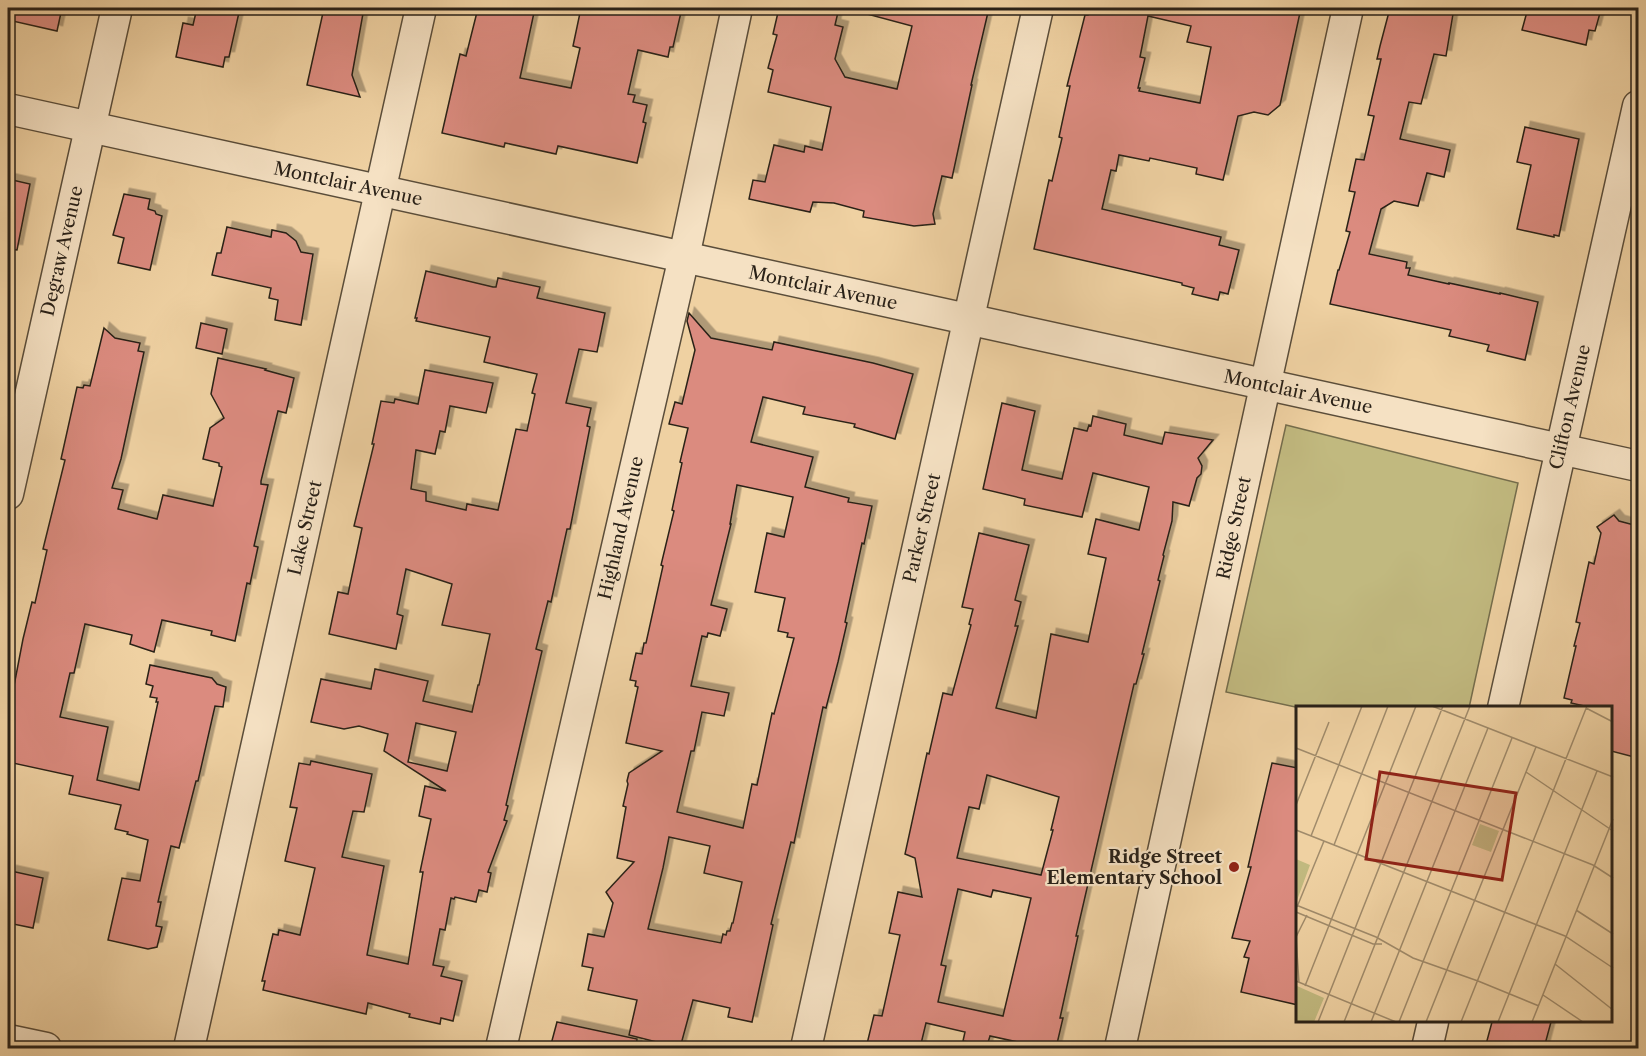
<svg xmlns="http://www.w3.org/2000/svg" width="1646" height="1056" font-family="'Libre Caslon Text',serif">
  <defs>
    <filter id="shadow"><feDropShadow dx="5.5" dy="-5.5" stdDeviation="0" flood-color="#0004"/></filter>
  </defs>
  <rect width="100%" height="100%" fill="#efd1a2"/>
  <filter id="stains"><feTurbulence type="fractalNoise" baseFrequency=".00333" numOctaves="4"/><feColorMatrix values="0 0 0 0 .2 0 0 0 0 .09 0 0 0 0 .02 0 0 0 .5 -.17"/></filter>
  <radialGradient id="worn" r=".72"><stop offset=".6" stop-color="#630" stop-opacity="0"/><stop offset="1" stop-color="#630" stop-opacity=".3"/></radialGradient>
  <path fill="#c1b97f" stroke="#756d4c" stroke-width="1.5" d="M1286,425l232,58 -49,225h-169l-74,-16z"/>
  <g fill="#db8b7f" stroke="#292118" stroke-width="1.5" fill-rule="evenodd" filter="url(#shadow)">
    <path d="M8,8h54l-5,23 -49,-11z"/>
    <path d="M197,8h43l-11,49h-4l-2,10 -47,-10 7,-34 10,2z"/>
    <path d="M324,8h40l-12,67 8,22 -53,-12z"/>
    <path d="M478,8h57l-15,70 51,10 9,-40 -7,-2 8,-38h101l-9,39h-3l-2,10 -30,-7 -10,44 7,1 -2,7 14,3 -4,17 3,1 -9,40 -79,-17 -2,8 -51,-11 -1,4 -62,-14 18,-79 6,2z"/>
    <path d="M779,8h60l-4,17 8,2 -8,32 10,18 52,12 15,-63 -45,-12 1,-6h121l-18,77h1l-20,93 -10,-2 -9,38 2,10 -21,2 -51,-9 1,-6 -30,-8 -21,-1 -3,10 -61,-13 4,-19 12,2 9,-37 30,7 1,-6 17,4 9,-43 -63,-15 5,-22 -5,-2 9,-33 -4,-1z"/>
    <path d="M1090,8h211l-21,97 -12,10 -14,-3 -16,4 -15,64 -27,-6 1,-6 -47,-10 -1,3 -30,-6 -3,16 -5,-1 -9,39 119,28 -2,8 20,5 -11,44 -8,-2 -2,8 -26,-6 2,-6 -12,-3v-2l-148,-34 15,-69 3,1 10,-43 -3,-1 11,-51h-3l18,-71h3zM1148,16l43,10 -4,16 24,5 -11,56 -61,-12 1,-3h-2l7,-30 -5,-1z"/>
    <path d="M1390,8h64l-8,48 -12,-2 -13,50 -12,-2 -9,37 50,11 -6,27 -17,-4 -9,33 -24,-5 -13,8 -12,45 38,8 -1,6h4l-2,7 41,9v-1l51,11v-1l38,9 -13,58 -38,-9 2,-6 -40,-9 2,-6 -121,-26 8,-34h1l11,-38 -4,-1 9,-39 -6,-1 7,-32 8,1 10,-44 -6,-1 13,-56h-4l3,-13z"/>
    <path d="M1528,8h67l-1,3 6,2 -5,18 -6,-1 -3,15 -64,-15z"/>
    <path d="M1525,127l54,12 -20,97 -5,-1v2l-37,-8 14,-64 -14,-3z"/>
    <path d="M8,179l22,5 -13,66 -9,-1z"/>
    <path d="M124,194l26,5 -2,10 7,2 1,3 6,2 -12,54 -32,-7 6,-25 -11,-3z"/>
    <path d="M227,227l44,10 1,-7 14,3 10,8 5,11 12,2 -12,71 -26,-5 3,-20 -9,-2 2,-10 -59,-13 5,-22h4z"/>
    <path d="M426,271l67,16h3l2,-9 42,9 -3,11 68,15 -8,39 -18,-3 -13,54 25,5 -4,18 3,1 -20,102h-3l-16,73 -3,-1 -12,48 6,2 -36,154 2,1 -4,14 3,1 -19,51 3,1 -4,19 -8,-2 -3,12 -21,-5 -1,2 -3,-1 -6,32 -5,-1 -7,36 11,2 -3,9 21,5 -9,40 -12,-3 -1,6 -31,-7 1,-3 -42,-11 -2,11 -103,-24 2,-9h-3l11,-47 5,1 1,-5 21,5 15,-67 -30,-7 12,-53 -7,-1 9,-44 11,2 1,-4 61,13 -8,38 -11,-1 -11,46 42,9 -17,89 41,9 15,-92h-3l11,-53 -12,-3 6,-30 21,5 -62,-40 4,-17 -29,-8 -15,3 -33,-7 10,-43 50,10 4,-20 53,12 -5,20 49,11 6,-27h1l11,-51 -48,-9 10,-41 -46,-15 -9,45 6,2 -7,33 -67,-15 9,-42 10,2 14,-66 -8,-2 20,-82h-2l9,-43 13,2 1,-4 23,5 7,-34 68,13 -7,30 -36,-7 -5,26 -5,-1 -5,23 -19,-4 -5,39 15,3v9l40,9 1,-6 31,6 18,-81 11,2 8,-37 -3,-1 5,-19 -53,-12 6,-25 -74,-16 1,-3h-2zM416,723l40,9 -9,39 -39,-9z"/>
    <path d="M689,313l22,25 61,12 2,-8 99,21 40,11 -18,65 -41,-12 1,-3 -52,-10 2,-7 -42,-10 -12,45 62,15 -8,30 44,11 -1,4 24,4 -8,38 -2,-1 -17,79 2,1 -9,39 -12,46 -3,-1 -29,136 -3,-1 -20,82 2,1 -21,97 -24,-5 2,-9 -37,-8 -13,48 -51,-13 8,-35 -49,-10 5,-22 -11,-2 6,-32 16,3 9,-34 -7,-11 28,-30 -17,-4 9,-51 -3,-1 5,-22 -1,-3 2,-8 33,-22 -36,-8 12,-56 -3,-1 1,-5 -6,-1 6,-27 6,1 2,-11h2l17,-77 -2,-1 13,-54 -2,-1 10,-47 -2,-1 8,-34 -19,-4 6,-22 7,2 13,-54 -8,-29zM737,485l56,12 -9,40 -17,-4 -12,59 30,6 -7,33 10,2 -1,4 7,1 -20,76 -2,-1 -15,72 -5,-1 -9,44 -66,-16 14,-61h3l8,-39 22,4 5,-23 -38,-7 11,-50 5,1 1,-4 12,3 7,-27 -16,-4 20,-81h-1zM669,837l41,9 -6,27 38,9 -9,41h-1l-2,8h-3l-1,4 -3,-1 -2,9 -73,-14 15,-61z"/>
    <path d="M201,323l26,6 -5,25 -26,-6z"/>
    <path d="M104,328l11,10 25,5 -2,8 6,1 -23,107 -9,29 11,2 -5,19 39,10 6,-24 50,11 9,-39 -3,-1v-3l-16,-4 7,-31 14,-10 -13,-24 7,-36 48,11 -1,1 29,8 -8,35 -8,-2 -17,70v3l7,1 -14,61 4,1 -8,37 -3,-1 -12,58 -24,-6 1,-4 -50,-11 -8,32 -24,-8 2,-9 -47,-11 -11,49h-4l-10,44 48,10 -11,53 42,10 19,-88h-2l1,-4 -7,-1 3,-11 -7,-2 4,-19 62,13 5,6 9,3 -3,20 -8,-1 -17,75h-2l-17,67 -8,-2 -13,56h3l-5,24 6,1 -5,20 -9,2 -40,-9 14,-62 18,3 8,-41 -21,-6 1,-2 -13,-3 6,-24 -52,-11 4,-18 -65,-14v-45l15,-78 9,-37 3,1 12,-53 -4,-1 22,-89 -4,-1 16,-72 6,1 1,-3 6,1z"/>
    <path d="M1002,403l33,8 -13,59 40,9 12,-51 13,3 2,-6 2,1 2,-10 33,8 -2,11 38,9 3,-12 48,8 -15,18 4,8 -1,8 -4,4 -8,28 -16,-4 -1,19 -9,34 1,1 -6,24 2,1 -18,73h2l-8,30h-2l-58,252h2l-18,82h3l-7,30h-11l-55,-12 -3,10 -24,-5 2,-9 -39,-9 -6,25h-54l8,-33 8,1 18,-81 -11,-2 9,-41 24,5 -7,-39 -10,-4 22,-101 2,1 14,-61 9,2 19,-70 -2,-1 4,-15 -11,-2 17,-74 50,12 -14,55 6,2 -6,24h3l-22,82 40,10 15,-84 37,8 18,-84 -18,-4 8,-35 43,11 10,-43 -56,-14 -11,44 -58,-12 1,-6 -42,-10zM987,775l72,22 -8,33h2l-12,45 -84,-17 12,-51 10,2zM958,889l33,8 2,-7 38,8 -28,118 -65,-14 8,-36 -5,-1z"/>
    <path d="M1614,515l5,6 19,5v232l-27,-7v-43h-18l-22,-5 1,-3 -8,-2 12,-52h-2l6,-23 -4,-1 13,-60 5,2 7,-31 -4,-6z"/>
    <path d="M1272,763l26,5v237l-57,-13 8,-34 -5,-1 6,-16 -18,-3 19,-71h-3z"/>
    <path d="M11,871l32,7 -10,50 -25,-5v-35z"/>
    <path d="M557,1022l80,17 -1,9h-86z"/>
    <path d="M1492,1022h59l-7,26h-59z"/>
  </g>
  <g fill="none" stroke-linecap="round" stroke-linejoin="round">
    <g stroke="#5a4d3a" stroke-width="33">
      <g id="minor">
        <path d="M8,109l1630,357"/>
        <path d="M8,494l109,-486"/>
        <path d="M1503,708l135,-602"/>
        <path d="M8,1040l38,8"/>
        <path d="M189,1048l232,-1040"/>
        <path d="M501,1048l183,-791 53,-249"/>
        <path d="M806,1048l232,-1040"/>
        <path d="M1120,1048l228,-1040"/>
        <path d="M1427,1048l6,-26"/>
      </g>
    </g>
    <use href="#minor" stroke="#f5e1c3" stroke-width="30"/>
  </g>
  <circle fill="#8f2418" stroke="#f5e1c3" stroke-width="2" cx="1234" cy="867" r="6"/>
  <g text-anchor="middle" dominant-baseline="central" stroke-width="4.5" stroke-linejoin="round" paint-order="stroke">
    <g font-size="18" fill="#292118" stroke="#f5e1c3">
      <text transform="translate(348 184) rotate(12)">Montclair Avenue</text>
      <text transform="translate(62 251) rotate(-77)">Degraw Avenue</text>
      <text transform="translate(823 288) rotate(12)">Montclair Avenue</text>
      <text transform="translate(1298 392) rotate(12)">Montclair Avenue</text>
      <text transform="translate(1570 407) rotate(-77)">Clifton Avenue</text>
      <text transform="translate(305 528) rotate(-77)">Lake Street</text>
      <text transform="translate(621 528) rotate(-77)">Highland Avenue</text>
      <text transform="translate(922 528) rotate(-77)">Parker Street</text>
      <text transform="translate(1234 528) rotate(-78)">Ridge Street</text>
    </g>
    <g font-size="18" font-weight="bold" fill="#292118" stroke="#f5e1c3" text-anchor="end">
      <text x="1222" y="857">Ridge Street<tspan x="1222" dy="21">Elementary School</tspan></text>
    </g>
  </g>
  <g transform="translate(1296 706)">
    <rect width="316" height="316" fill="#efd1a2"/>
    <path d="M184,118l19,7 -8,21 -19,-7zM0,153l14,6 -14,38zM0,258l1,22 27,12 -10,24h-18z" fill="#c1b97f"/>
    <path fill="none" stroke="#a08b6b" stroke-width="1.5" d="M136,0l181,71M290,2l27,14M0,42l297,117 20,13M230,66l87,59M0,99l33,-83M0,124l269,106 48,32M15,130l51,-130M38,139l54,-139M0,199l80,32 37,21 65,23M1,201l27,-66M280,204l37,24M0,206l77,32h9M259,258l58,46M0,275l100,41M182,275l61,25M3,277l-3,-46 11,-22M9,280l111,-280M247,289l40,27M22,316l125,-316M48,316l126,-316M75,316l117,-294M103,316l113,-284M130,316l110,-275M165,316l126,-316M202,316l99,-251M236,316l81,-203"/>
    <path fill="#8f2418" fill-opacity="0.15" stroke="#8f2418" stroke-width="3" d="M84,66l136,21 -14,87 -136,-21z"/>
    <rect width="316" height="316" fill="none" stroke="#292118" stroke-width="3"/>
  </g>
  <rect width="1646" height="1056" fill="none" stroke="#efd1a2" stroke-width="30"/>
  <rect x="9" y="9" width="1628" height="1038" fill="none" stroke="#292118" stroke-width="3"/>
  <rect x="15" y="15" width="1616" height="1026" fill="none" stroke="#292118" stroke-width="1.5"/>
  <rect width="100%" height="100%" filter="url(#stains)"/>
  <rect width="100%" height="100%" fill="url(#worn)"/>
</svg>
